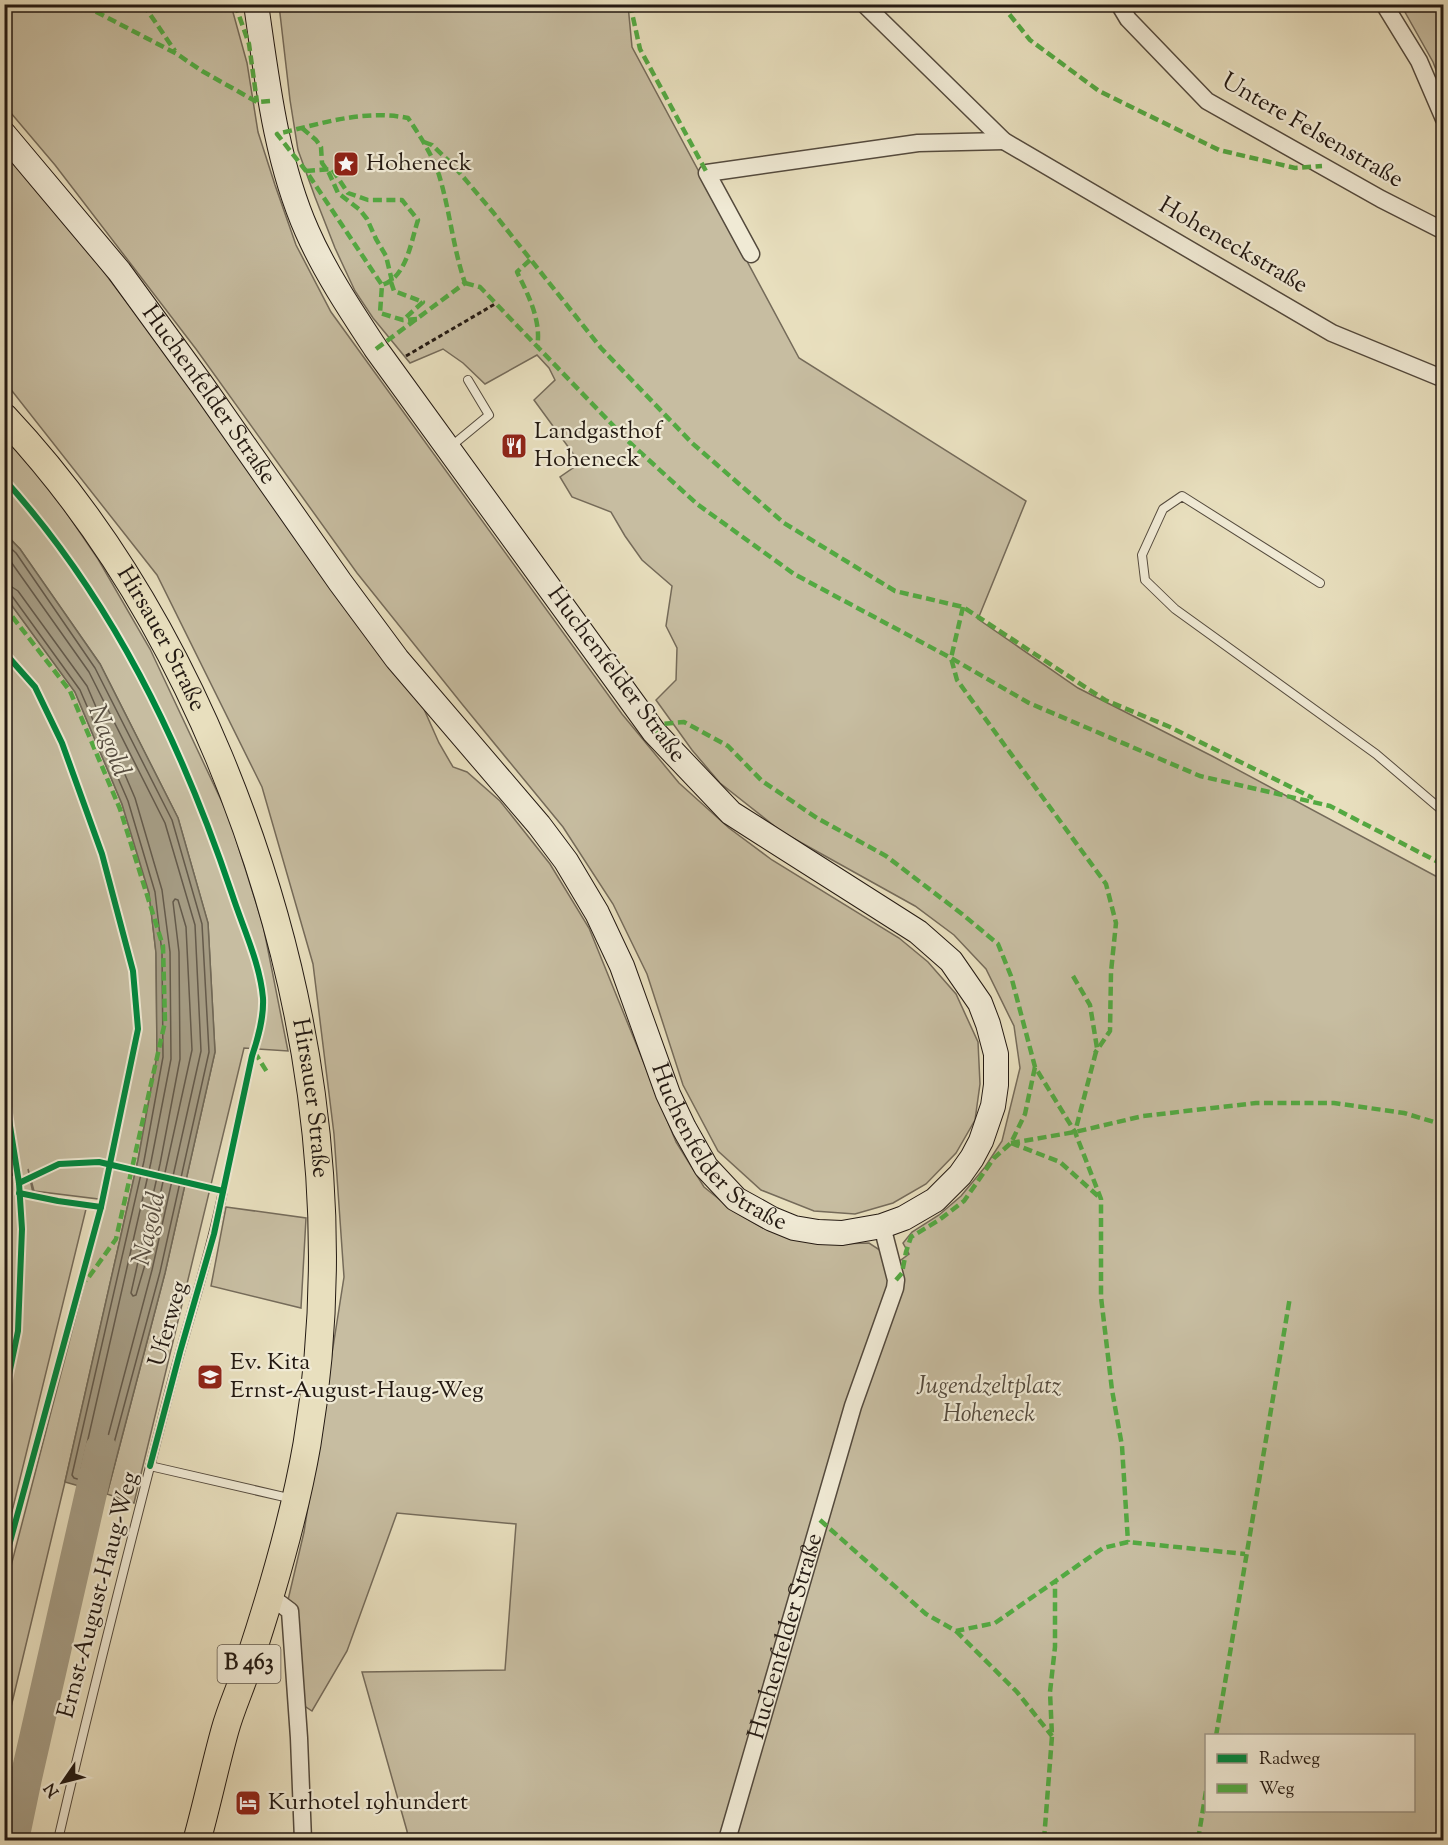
<svg xmlns="http://www.w3.org/2000/svg" width="1448" height="1845" font-family="'Sorts Mill Goudy',serif">
  <rect width="100%" height="100%" fill="#e8dfbe"/>
  <filter id="stains"><feTurbulence type="fractalNoise" baseFrequency=".00333" numOctaves="4"/><feColorMatrix values="0 0 0 0 .2 0 0 0 0 .09 0 0 0 0 .02 0 0 0 .5 -.17"/></filter>
  <radialGradient id="worn" r=".72"><stop offset=".6" stop-color="#630" stop-opacity="0"/><stop offset="1" stop-color="#630" stop-opacity=".3"/></radialGradient>
  <g fill="#c7bda1" stroke="#756b5a" stroke-width="1.5" fill-rule="evenodd">
    <path d="M4,5h227l16,58 11,69 17,53 21,60 35,67 291,402 57,69 50,45 43,32 127,78 29,24 28,32 22,48 2,42 -5,36 -19,33 -30,31 -33,19 -38,11 -41,-3 -53,-21 -43,-39 -35,-66 -36,-111 -34,-70 -50,-77 -101,-123 -105,-131 -161,-224 -141,-184 -50,-59z"/>
    <path d="M279,5h349l4,42 167,311 227,143 -48,118 100,69 134,68 231,124v960h-1035l-1,-9 -45,-159 143,-2 11,-146 -119,-11 -50,138 -35,60 -9,-6 -15,-105 16,-68 40,-255 -10,-143 -21,-170 -51,-177 -105,-212 -152,-193 -1,-231 84,100 112,148 223,308 16,36 14,24 14,5 33,29 50,63 39,64 87,214 28,45 31,25 32,18 41,11 30,3 31,-1 29,19 11,-8 -6,-11 9,-11 27,-17 22,-19 24,-29 17,-26 18,-73 -6,-42 -28,-57 -32,-34 -39,-29 -133,-74 -62,-49 -28,-33 -36,-50 20,-20 1,-32 -11,-22 6,-40 -30,-26 -17,-24 -14,-24 -39,-15 -12,-20 20,-14 -46,-63 21,-20 -6,-12 -12,-13 -52,29 -22,-21 -20,-14 -33,14 -37,-45 -18,-27 -20,-43 -20,-51 -17,-47 -8,-50zM1206,1736h208v74h-208z"/>
    <path d="M1401,5h42v83l-10,-26z"/>
    <path d="M4,437l45,50 49,72 52,90 79,168 34,108 25,126 -44,-3 -110,455 -27,-9 58,-221 50,-221 -7,-129 -30,-105 -78,-154 -80,-115 -15,-16z"/>
    <path d="M5,596l70,96 47,112 27,89 7,60 1,103 -19,104 -73,322 -60,250v-143l101,-389 -72,-9 -6,-22 6,29 52,11 -81,331z"/>
    <path d="M226,1207l80,11 -5,90 -90,-22z"/>
  </g>
  <path fill="#a59c84" stroke="#716856" stroke-width="1.5" d="M4,533l16,16 80,115 78,154 30,105 7,129 -50,221 -58,221 -42,-12 73,-322 19,-104 -1,-103 -7,-60 -27,-89 -47,-112 -70,-96z"/>
  <g fill="none" stroke-linecap="round" stroke-linejoin="round">
    <g stroke="#645a4b" stroke-width="1.5">
      <path d="M4,542l12,11 79,115 77,152 30,104 7,128 -49,220 -57,212 -2,2 -27,-8 -2,-3 72,-314 19,-104 -1,-104 -7,-61 -27,-91 -48,-111 -68,-94 -8,-3"/>
      <path d="M4,552l85,120 76,151 30,102 6,126 -49,219 -54,204 -3,3 -12,-4 -2,-3 70,-308 20,-103 -1,-107 -8,-62 -27,-92 -48,-112 -69,-95 -6,-4 -8,-1"/>
      <path d="M175,899l3,1 8,27 6,123 -48,218 -8,27 -3,1 -2,-3 29,-129 20,-105 -1,-107 -6,-50z"/>
    </g>
    <path stroke="#a59c84" stroke-width="32" d="M13,1840l13,-62 75,-329"/>
    <g stroke="#544a3d" stroke-width="10">
      <g id="service">
        <path d="M449,448l40,-33 -21,-35"/>
        <path d="M1320,583l-138,-87 -19,13 -21,46 3,25 30,29 201,145 68,58"/>
        <path d="M150,1466l143,33"/>
        <path d="M58,1840c35,-152 74,-304 113,-455 17,-65 39,-128 52,-194"/>
      </g>
    </g>
    <g stroke="#544a3d" stroke-width="19">
      <g id="minor">
        <path d="M864,4l140,137 328,192 112,46"/>
        <path d="M1119,4l9,15 79,82 174,98 63,32"/>
        <path d="M1384,4l35,57 25,58"/>
        <path d="M751,254l-44,-81 211,-30 86,-2"/>
        <path d="M270,1596l20,15 9,127 4,102"/>
        <path id="s1" d="M727,1840l126,-434 42,-118 1,-8 -14,-54"/>
      </g>
    </g>
    <g stroke="#231912" stroke-width="26">
      <g id="secondary">
        <path id="s2" d="M4,134l115,137 83,114 138,197 57,77 142,166 27,36 31,52 25,53 46,128 16,34 22,39 30,32 36,20 22,9 24,4 24,1 40,-7 22,-8 31,-18 25,-25 12,-17 9,-17 12,-35 3,-21v-31l-8,-30 -8,-21 -29,-42 -33,-29 -187,-119 -77,-81 -278,-383c-25,-38 -51,-77 -69,-118 -31,-70 -40,-151 -51,-227"/>
      </g>
    </g>
    <g stroke="#231912" stroke-width="29">
      <g id="primary">
        <path id="s3" d="M4,417c94,100 163,215 215,340 90,217 127,453 88,687 -13,75 -35,149 -59,221 -7,22 -17,43 -23,65 -10,36 -18,74 -28,110"/>
      </g>
    </g>
    <g stroke="#231912" stroke-width="3" stroke-dasharray="4.5 3" stroke-linecap="butt">
      <path d="M406,356l89,-52"/>
      <path d="M4,1181l13,-11"/>
      <path d="M19,1183l40,-19 40,-2 114,26"/>
      <path d="M19,1193l39,8 43,6"/>
    </g>
    <use href="#service" stroke="#f0ead5" stroke-width="8"/>
    <use href="#minor" stroke="#f0ead5" stroke-width="16"/>
    <use href="#secondary" stroke="#f0ead5" stroke-width="24"/>
    <use href="#primary" stroke="#e8dfbe" stroke-width="27"/>
    <g stroke="#53a942" stroke-width="4.5" stroke-dasharray="9 4.5" stroke-linecap="butt">
      <path d="M85,4l4,4 88,46 25,17 55,31 13,-1"/>
      <path d="M143,4l32,47"/>
      <path d="M235,4l14,40 8,58"/>
      <path d="M630,4l10,45 67,124"/>
      <path d="M1001,4l29,36 69,51 120,59 76,18 27,-2"/>
      <path d="M302,128l14,12 5,7 1,16 7,10 9,20 22,17 7,9 9,20 10,17 6,25"/>
      <path d="M424,142l8,3 21,20 39,46 109,137 91,95 92,80 111,68 68,16 142,93 65,27 143,71"/>
      <path d="M306,171l26,-2 16,24 20,7h34l16,20c-7,21 -11,57 -36,65"/>
      <path d="M530,260l-13,12c11,22 25,50 20,75"/>
      <path d="M391,282l3,9 29,11 -20,18"/>
      <path d="M465,283l15,4 148,154 69,63 97,70 157,84 78,45 171,73 130,30 114,59"/>
      <path d="M417,319l-14,1 -23,-7 2,-28 -76,-114 -29,-37c43,-10 86,-25 131,-16 12,18 24,36 31,57 11,36 14,73 26,108"/>
      <path d="M376,349l89,-66"/>
      <path d="M4,606l66,85 50,118 43,137 2,76 -49,217 -30,42"/>
      <path d="M963,607l-12,51 6,22 149,204 10,39 -5,49 -1,59 -15,22"/>
      <path d="M654,732l9,-8 21,-2 44,24 34,35 55,37 69,38 76,58 36,30 13,32 24,91 40,65 26,67v98l11,93 10,56 6,96"/>
      <path d="M1073,976l17,29 7,43 -22,84"/>
      <path d="M252,1056h5l10,16"/>
      <path d="M1011,1143l64,-11 68,-16 113,-13h78l70,10 40,12"/>
      <path d="M1011,1143l49,19 39,35"/>
      <path d="M896,1280l6,-7 4,-21 5,-15 28,-17 25,-19 30,-43 17,-15 14,-29 10,-47"/>
      <path d="M4,1504l13,13"/>
      <path d="M820,1520l106,94 30,17 39,-8 108,-75 25,-6 117,12"/>
      <path d="M956,1631l61,61 35,44"/>
      <path d="M1216,1736l74,-439"/>
      <path d="M1044,1840l8,-104 -2,-44 5,-45v-65"/>
      <path d="M1198,1840l8,-49"/>
    </g>
    <g stroke="#f0ead5" stroke-width="10">
      <g id="cycleway">
        <path d="M4,479c108,120 177,263 228,415 11,34 28,69 31,104 1,20 -5,40 -11,58l-38,178 -34,118 -30,114"/>
        <path d="M4,652l31,35 27,56 40,111 31,117 5,58 -37,178 -97,357"/>
        <path d="M4,1088l15,95 3,46 -4,102 -14,68"/>
        <path d="M19,1183l40,-19 40,-2 124,29"/>
        <path d="M19,1193l39,8 43,6"/>
      </g>
    </g>
    <use href="#cycleway" stroke="#00873e" stroke-width="6"/>
  </g>
  <defs>
    <g id="sight-square" transform="scale(1.35)"><rect x="-9" y="-9" width="18" height="18" rx="4" fill="#8f2418" stroke="#f0ead5"/><path d="M0-6L1.8-2.2L6-1.7L2.9 1.2L3.7 5.4L0 3.3L-3.7 5.4L-2.9 1.2L-6-1.7L-1.8-2.2Z" fill="#fff"/></g>
    <g id="restaurant-square" transform="scale(1.35)"><rect x="-9" y="-9" width="18" height="18" rx="4" fill="#8f2418" stroke="#f0ead5"/><path d="M-5-6h1v4h1v-4h1v4h1v-4h1v5L-1.5 .5V6h-2V.5L-5-1ZM5-6V6H3V1.5H1.5Q1.5-4 5-6Z" fill="#fff"/></g>
    <g id="school-square" transform="scale(1.35)"><rect x="-9" y="-9" width="18" height="18" rx="4" fill="#8f2418" stroke="#f0ead5"/><path d="M0-5L7-2L0 1L-7-2ZM-4 1L0 2.5L4 1V4Q0 6-4 4Z" fill="#fff"/></g>
    <g id="hotel-square" transform="scale(1.35)"><rect x="-9" y="-9" width="18" height="18" rx="4" fill="#8f2418" stroke="#f0ead5"/><path d="M-6-4.5h1.5V1H6V5H4.5V3h-9V5H-6ZM-4 0a1.8 1.8 0 1 1 3.6 0ZM.5 0V-2.5h3Q6-2.5 6 0Z" fill="#fff"/></g>
  </defs>
  <g fill-rule="evenodd">
    <use href="#sight-square" x="346" y="164"/>
    <use href="#restaurant-square" x="514" y="446"/>
    <use href="#school-square" x="210" y="1377"/>
    <use href="#hotel-square" x="248" y="1803"/>
  </g>
  <g text-anchor="middle" dominant-baseline="central" stroke-width="4.5" stroke-linejoin="round" paint-order="stroke">
    <rect fill="#f0ead5" stroke="#60584c" stroke-width="1.5" x="217.5" y="1645" width="63" height="38" rx="4.5"/>
    <g font-size="22" font-weight="bold" fill="#231912">
      <text x="249" y="1664">B 463</text>
    </g>
    <g font-size="24" fill="#231912" stroke="#f0ead5">
      <text transform="translate(1312 131) rotate(30)">Untere Felsenstraße</text>
      <text transform="translate(1233 246) rotate(30)">Hoheneckstraße</text>
      <text stroke="none"><textPath href="#s2" startOffset="332">Huchenfelder Straße</textPath></text>
      <text stroke="none"><textPath href="#s3" startOffset="273">Hirsauer Straße</textPath></text>
      <text transform="translate(616 675) rotate(53)">Huchenfelder Straße</text>
      <text stroke="none"><textPath href="#s3" startOffset="759">Hirsauer Straße</textPath></text>
      <text stroke="none"><textPath href="#s2" startOffset="1250">Huchenfelder Straße</textPath></text>
      <text transform="translate(169 1324) rotate(-74)">Uferweg</text>
      <text transform="translate(99 1595) rotate(-75)">Ernst-August-Haug-Weg</text>
      <text stroke="none"><textPath href="#s1" startOffset="212">Huchenfelder Straße</textPath></text>
    </g>
    <g font-size="24" fill="#231912" stroke="#f0ead5" text-anchor="start">
      <text x="366" y="164">Hoheneck</text>
      <text x="534" y="432">Landgasthof<tspan x="534" dy="28">Hoheneck</tspan></text>
      <text x="230" y="1363">Ev. Kita<tspan x="230" dy="28">Ernst-August-Haug-Weg</tspan></text>
      <text x="268" y="1803">Kurhotel 19hundert</text>
    </g>
    <g font-size="24" font-style="italic" fill="#544a3d" stroke="#f0ead5">
      <text x="989" y="1387">Jugendzeltplatz<tspan x="989" dy="28">Hoheneck</tspan></text>
    </g>
    <g font-size="26" font-style="italic" fill="#574d40" stroke="#f0ead5">
      <text transform="translate(108 741) rotate(69)">Nagold</text>
      <text transform="translate(150 1229) rotate(-77)">Nagold</text>
    </g>
  </g>
  <rect width="1448" height="1845" fill="none" stroke="#e8dfbe" stroke-width="24"/>
  <rect x="6" y="6" width="1436" height="1833" fill="none" stroke="#231912" stroke-width="3"/>
  <rect x="12" y="12" width="1424" height="1821" fill="none" stroke="#231912" stroke-width="1.5"/>
  <rect x="1205" y="1734" width="210" height="78" fill="#f0ead5" stroke="#9e9687" stroke-width="1.5"/>
  <rect x="1217" y="1754" width="30" height="9" fill="#00873e" stroke="#9e9687" stroke-width="1.5"/>
  <text x="1259" y="1764" font-size="18" fill="#231912">Radweg</text>
  <rect x="1217" y="1784" width="30" height="9" fill="#53a942" stroke="#9e9687" stroke-width="1.5"/>
  <text x="1259" y="1794" font-size="18" fill="#231912">Weg</text>
  <g transform="translate(63 1782) rotate(235)" stroke="#f0ead5" stroke-width="4.5" paint-order="stroke">
  <path d="M0-4.5L10 22L0 15L-10 22Z" fill="#231912"/>
  <text y="-9" font-size="16" font-weight="bold" text-anchor="middle" fill="#231912">N</text>
  </g>
  <rect width="100%" height="100%" filter="url(#stains)"/>
  <rect width="100%" height="100%" fill="url(#worn)"/>
</svg>
